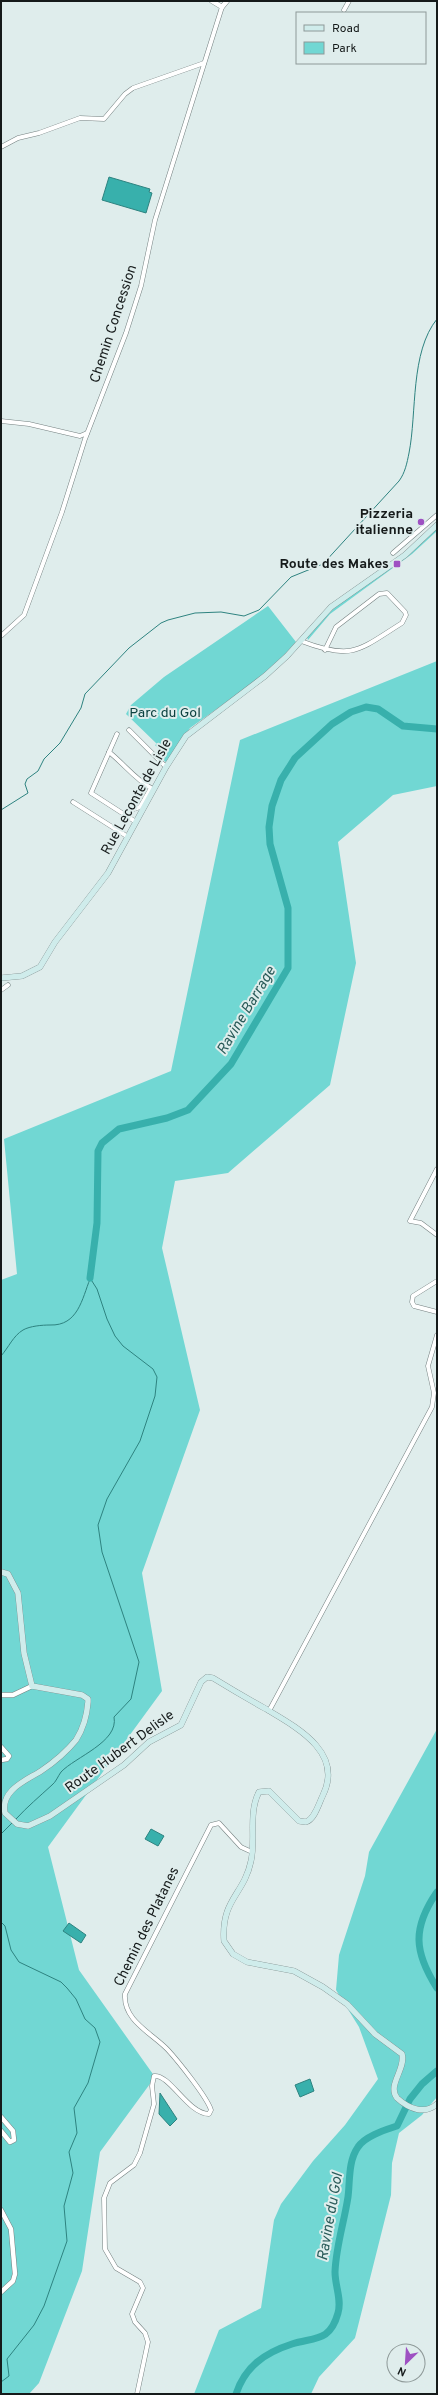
<svg xmlns="http://www.w3.org/2000/svg" width="438" height="2395" font-family="Overpass,sans-serif">
  <rect width="100%" height="100%" fill="#dfedec"/>
  <g fill="#71d7d3">
    <path d="M437,528v3l-25,23 -82,60 -22,26 -1,-3 17,-20 15,-13z"/>
    <path d="M268,606l28,36 -17,19 -23,20 -66,47 -23,35 -11,-9 4,-4 -5,-5 2,-1 -31,-30 5,-9 33,-28z"/>
    <path d="M437,661v125l-44,9 -55,47 18,121 -26,122 -102,88 -53,8 -13,67 38,162 -58,163 20,118 -114,156 31,123 76,107 -55,75 -18,119 -43,112 -10,11h-28v-1114l16,-6 -13,-135 167,-68 69,-331z"/>
    <path d="M437,1729v368l-15,18 -23,18 -7,30 -1,32 -36,143 -36,39 -8,17h-117l25,-64 42,-22 13,-88 7,-16 32,-43 32,-36 33,-46 -19,-52 -23,-37 3,-35 26,-79 4,-24z"/>
  </g>
  <g fill="#38b0ac" stroke="#2e8380">
    <path d="M109,177l41,12 -1,3 3,1 -6,20 -44,-13z"/>
    <path d="M151,1829l13,7 -6,10 -13,-7z"/>
    <path d="M69,1923l17,12 -5,8 -18,-12z"/>
    <path d="M310,2079l4,12 -14,6 -5,-12z"/>
    <path d="M160,2093l17,26 -7,7 -11,-12z"/>
  </g>
  <g fill="none" stroke-linecap="round" stroke-linejoin="round">
    <g stroke="#2e8380" stroke-width="1">
      <path d="M1,810l27,-17 -3,-9 2,-5 11,-8 6,-12 16,-16 21,-35 4,-14 44,-46 32,-25 7,-3 27,-7 26,-1 23,4 15,-6 32,-33 32,-13 76,-83c6,-8 8,-18 10,-28 8,-40 1,-101 28,-134"/>
      <path d="M1,1356c8,-9 12,-20 22,-26 7,-4 19,-5 27,-5 28,1 32,-26 40,-46"/>
      <path d="M16,1819c11,-12 24,-23 36,-34 4,-3 6,-9 9,-13 14,-15 58,-30 53,-55l17,-18 8,-37 -37,-110 -4,-27 9,-26 33,-58 15,-45 2,-19 -4,-8 -30,-23 -8,-10 -8,-17 -10,-30 -7,-11"/>
      <path d="M1,1834l11,-11"/>
      <path d="M1,1922l4,4 6,24 8,12 42,20 6,6 9,11 9,20 10,9 5,14 -12,41 -14,25 3,25 -8,19 4,21 -9,33 3,35 -23,65 -10,19 -27,34 2,17 -8,6"/>
    </g>
    <g stroke="#38b0ac" stroke-width="7">
      <path d="M90,1278l7,-55 1,-72 4,-8 17,-14 48,-11 21,-8 43,-46 57,-96v-60l-18,-64 -1,-17 3,-21 9,-26 14,-22 37,-34 19,-12 15,-5 12,2 25,17 34,3"/>
      <path d="M437,1892c-25,36 -23,60 0,96"/>
      <path d="M236,2394c9,-27 28,-41 56,-50 23,-7 38,-2 46,-31 4,-13 -3,-27 -3,-41 1,-26 9,-49 13,-75 2,-15 0,-36 10,-50 7,-11 27,-17 39,-21l13,-27 12,-15 15,-13"/>
    </g>
    <g stroke="#758181" stroke-width="5">
      <g id="minor">
        <path d="M344,10l5,-9"/>
        <path d="M1,147l17,-9 21,-5 41,-15 24,1 21,-25 8,-6 71,-25"/>
        <path d="M1,421l28,3 51,12 7,-3"/>
        <path d="M393,553l44,-38"/>
        <path d="M1,636l23,-21 38,-103 23,-73 41,-106 15,-47 14,-66 67,-213"/>
        <path d="M301,641c52,20 58,9 101,-18l4,-8 -1,-3 -18,-19 -8,1 -43,33 -11,23"/>
        <path d="M129,730l37,37"/>
        <path d="M117,734l-26,59 45,29"/>
        <path d="M109,752c15,12 26,27 42,36l-11,19 -9,3 -4,7"/>
        <path d="M73,802l55,35"/>
        <path d="M1,990l7,-5"/>
        <path d="M437,1169l-27,52 11,2 16,12"/>
        <path d="M437,1281l-24,15 -1,6 2,4 23,6"/>
        <path d="M269,1711l163,-304 2,-14 -6,-27 9,-31"/>
        <path d="M137,2394l11,-52 -3,-9 -10,-11 -3,-8 11,-26 -3,-6 -24,-14 -11,-19 -1,-51 6,-15 24,-18 6,-12 14,-49 -2,-18 2,-10c16,-2 34,38 55,38l2,-4c-4,-13 -33,-49 -43,-60 -16,-17 -45,-29 -43,-56l86,-169 8,-2 22,24 11,5"/>
      </g>
    </g>
    <g stroke="#758181" stroke-width="5.5">
      <g id="tertiary">
        <path d="M212,1l10,6 5,-6"/>
        <path d="M1,1695h12l19,-9"/>
        <path d="M1,1747l8,9 -2,3 -6,1"/>
        <path d="M1,2117l12,14 1,9 -4,2 -9,-11"/>
        <path d="M1,2210l10,19 4,45 -2,7 -12,11"/>
      </g>
    </g>
    <g stroke="#758181" stroke-width="6">
      <g id="secondary">
        <path d="M1,978l21,-2 18,-9 15,-25 53,-69 58,-106 20,-31 79,-60 22,-20 44,-49 74,-52 32,-30"/>
        <path d="M1,1572l7,2 10,19 6,60 8,33 50,9 6,4v3c-1,13 -5,27 -12,38 -9,11 -23,23 -35,31 -14,9 -41,19 -36,42l12,11 11,2 22,-10 74,-51 25,-23 32,-17 20,-43 6,-5 6,1c18,11 35,21 53,31 30,18 78,43 57,86 -4,8 -8,24 -17,27l-7,-1 -30,-30 -10,1c-11,21 -3,47 -8,69 -7,34 -30,38 -27,80l9,13 14,8 47,9 29,16 24,17 28,30 27,20c4,15 -15,31 -5,44 12,11 28,17 40,6"/>
      </g>
    </g>
    <use href="#minor" stroke="#fff" stroke-width="4"/>
    <use href="#tertiary" stroke="#fff" stroke-width="4.5"/>
    <use href="#secondary" stroke="#cfeceb" stroke-width="5.5"/>
  </g>
  <g fill="#9e51c2" stroke="#dfedec" stroke-width="1.5">
    <circle cx="421" cy="522" r="4"/>
    <rect x="393" y="560" width="8" height="8" rx="2"/>
  </g>
  <g text-anchor="middle" dominant-baseline="central" stroke-width="4" stroke-linejoin="round" paint-order="stroke">
    <g font-size="14" fill="#151a1a" stroke="#dfedec">
      <text transform="translate(114 324) rotate(-72)">Chemin Concession</text>
      <text transform="translate(137 797) rotate(-61)">Rue Leconte de Lisle</text>
      <text transform="translate(120 1752) rotate(-36)">Route Hubert Delisle</text>
      <text transform="translate(147 1927) rotate(-64)">Chemin des Platanes</text>
    </g>
    <g font-size="14" font-weight="bold" fill="#151a1a" stroke="#dfedec" text-anchor="end">
      <text x="413" y="514">Pizzeria<tspan x="413" dy="16">italienne</tspan></text>
      <text x="389" y="564">Route des Makes</text>
    </g>
    <g font-size="14" fill="#0c4140" stroke="#dfedec">
      <text x="165" y="713">Parc du Gol</text>
    </g>
    <g font-size="15" font-style="italic" fill="#2a5b59" stroke="#dfedec">
      <text transform="translate(247 1011) rotate(-59)">Ravine Barrage</text>
      <text transform="translate(331 2217) rotate(-80)">Ravine du Gol</text>
    </g>
  </g>
  <rect width="438" height="2395" fill="none" stroke="#151a1a" stroke-width="4"/>
  <rect x="296" y="12" width="130" height="52" fill="#dfedec" stroke="#8e9998"/>
  <rect x="304" y="25" width="20" height="6" fill="#cfeceb" stroke="#8e9998"/>
  <text x="332" y="32" font-size="12" fill="#151a1a">Road</text>
  <rect x="304" y="42" width="20" height="12" fill="#71d7d3" stroke="#8e9998"/>
  <text x="332" y="52" font-size="12" fill="#151a1a">Park</text>
  <g transform="translate(406 2363) rotate(205)"><circle r="19" fill="#dfedec" stroke="#8e9998"/>
  <path d="M0-3L7 15L0 10L-7 15Z" fill="#9e51c2"/>
  <text y="-6" font-size="11" font-weight="bold" text-anchor="middle" fill="#151a1a">N</text>
  </g>
</svg>
